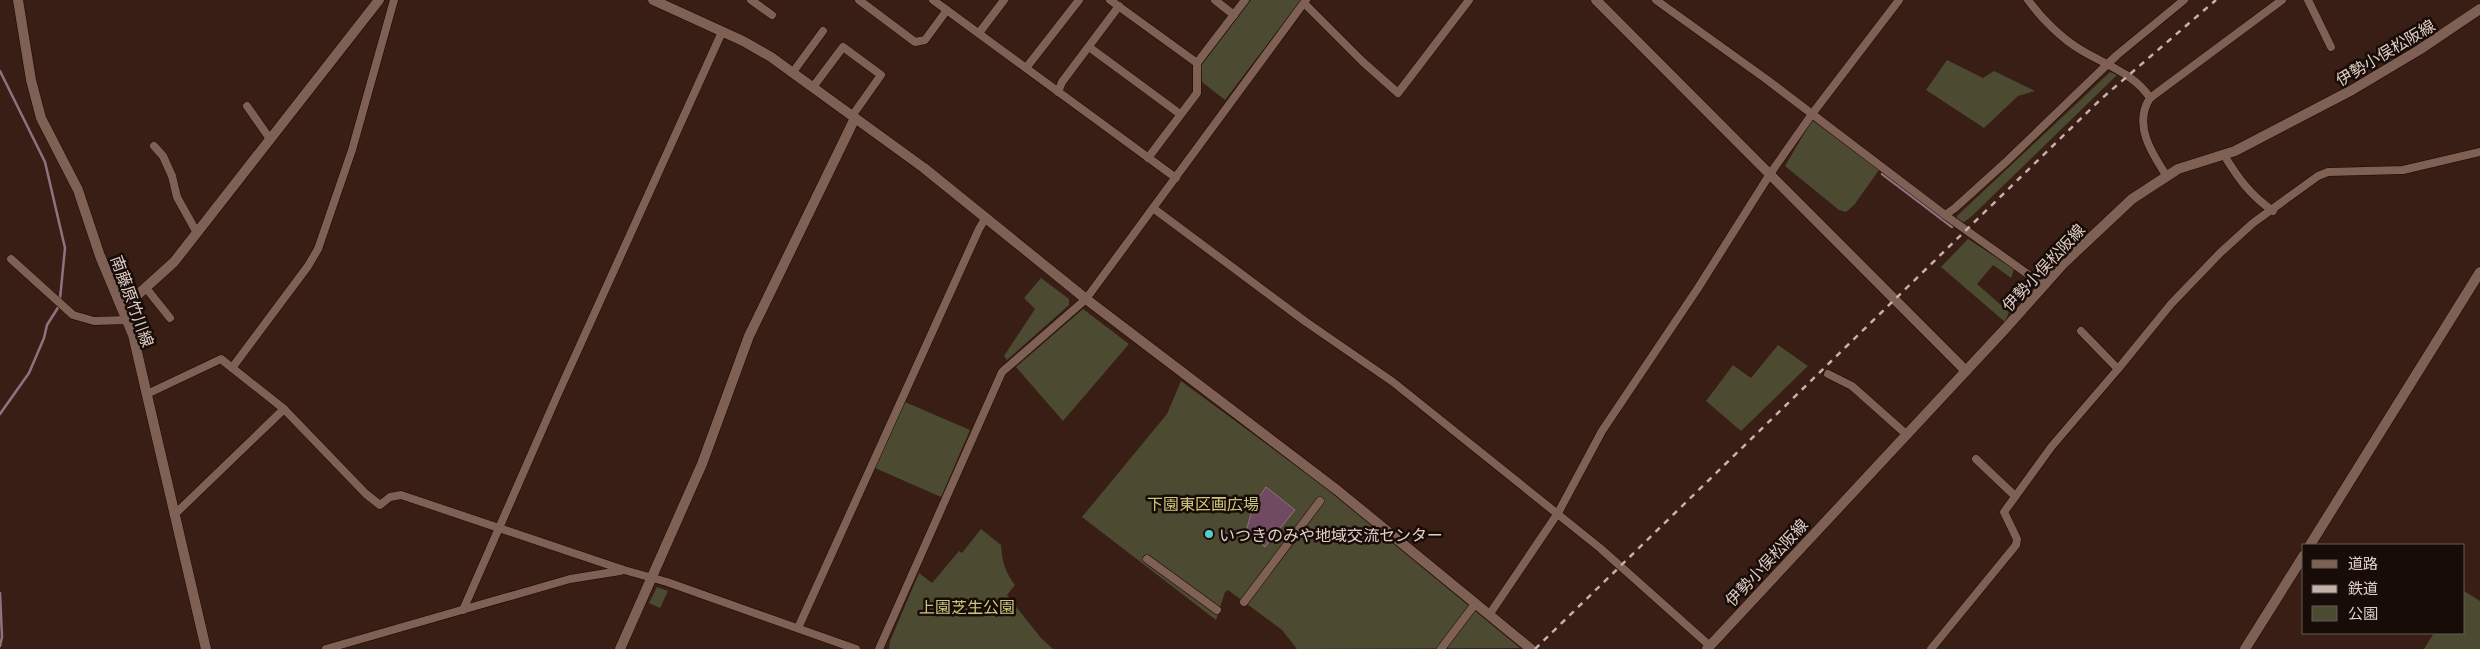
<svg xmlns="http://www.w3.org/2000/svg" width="2480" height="649" font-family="Barlow,'Noto Sans JP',sans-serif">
  <rect width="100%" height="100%" fill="#381e14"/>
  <g fill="#4c4a31">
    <path d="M1251,0h50l-76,100 -23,-18 -1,-16z"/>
    <path d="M1947,60l36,18 11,-7 41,20 -17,5 -34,32 -58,-38z"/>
    <path d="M2110,72l7,3 -145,141 -8,6 -7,-2v-4z"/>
    <path d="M1812,120l67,50 -25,35 -8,7 -7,-2 -54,-44z"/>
    <path d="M1968,239l46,30 -3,9 -18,-13 -16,19 32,28 -4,10 -64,-55z"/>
    <path d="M1041,278l28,21v6l-62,55 -3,-4 31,-47 -11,-11z"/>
    <path d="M1083,309l46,35 -66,77 -47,-54z"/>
    <path d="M1778,345l30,21 -67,65 -35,-30 27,-36 18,13z"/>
    <path d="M1181,381l141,104 198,163 -223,1 -15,-19 -54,-40 -3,2 -9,28 -134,-103 85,-103z"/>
    <path d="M905,402l65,28 -29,67 -66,-29z"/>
    <path d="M981,529l20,16c1,16 4,27 14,40l-8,10 34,43 12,11h-164l1,-8 29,-68 13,10 27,-32 3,2z"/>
    <path d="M657,587l11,4 -8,17 -11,-5z"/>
    <path d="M2464,591l16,10v48h-56l10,-16h30z"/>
  </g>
  <path fill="#6f4a61" stroke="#917280" d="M1266,487l29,23 -30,37 -19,-16 8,-27z"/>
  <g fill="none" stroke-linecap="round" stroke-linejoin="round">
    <g stroke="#917280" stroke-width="2.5">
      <path d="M0,71l45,91 20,86 -5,51"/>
      <path d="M1882,174l70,53"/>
      <path d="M0,414l29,-41 15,-35 3,-13 12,-19"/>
      <path d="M0,593l2,44 -2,9"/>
    </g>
    <g stroke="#1e0701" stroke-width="9">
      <g id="street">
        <path d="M751,0l21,15"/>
        <path d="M859,0l56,42 10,-2 22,-30"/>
        <path d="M933,0l243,178"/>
        <path d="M1110,0l87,63"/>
        <path d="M1215,0l19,15"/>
        <path d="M1656,0l110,79 179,136 98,70"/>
        <path d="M2028,0c13,18 34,39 53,50 23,14 54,24 69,48 -17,26 1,54 16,77"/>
        <path d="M2308,0l23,47"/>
        <path d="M1304,3l59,59 35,31 71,-93"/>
        <path d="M979,33l25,-33"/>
        <path d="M1089,47l91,67"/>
        <path d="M1026,68l53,-68"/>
        <path d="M793,72l30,-41"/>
        <path d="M813,87l30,-40 38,28 -29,41"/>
        <path d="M1058,92l4,-10 57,-76"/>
        <path d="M2150,98l132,-98"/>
        <path d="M247,106l23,33"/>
        <path d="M154,146l9,10 9,20 5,21 20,36"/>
        <path d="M2224,155c14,23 26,40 49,56"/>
        <path d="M1148,158l49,-65v-30l48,-63"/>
        <path d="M1153,208l153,114 87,60 207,166 110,98"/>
        <path d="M1945,215l10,-7 52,-47 110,-106 67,-55"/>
        <path d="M11,259l62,56 21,6 33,-1"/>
        <path d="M146,288l24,30"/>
        <path d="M2081,331l37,38"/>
        <path d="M232,368l76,-102 10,-17 34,-99 42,-150"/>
        <path d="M1828,374l24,12 54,48"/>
        <path d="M147,394l74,-35 63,50 82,85 14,11 10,-8 11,-2 223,75 43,12 189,67"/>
        <path d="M1976,459l39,37"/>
        <path d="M174,515l110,-106"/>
        <path d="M1147,559l70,51"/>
        <path d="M1244,602l76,-101"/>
        <path d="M463,610l94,-214 165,-364"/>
        <path d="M1489,615l69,-102 44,-82 96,-143 72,-114 42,-60 87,-114"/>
        <path d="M798,628l181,-399 7,-12"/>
        <path d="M326,649l244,-70 50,-8"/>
        <path d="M879,649l123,-277 84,-73 220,-299"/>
        <path d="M1441,649l34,-45"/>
        <path d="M1931,649l85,-104 1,-6 -13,-27 48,-66 66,-77 53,-65 49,-51 33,-30 65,-47 10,-4 75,-2 77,-18"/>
      </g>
    </g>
    <g stroke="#1e0701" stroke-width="11">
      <g id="secondary">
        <path d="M18,0l13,80 10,38 37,72 22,66 33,79 73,314"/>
        <path d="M653,0l90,41 28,16 153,111 162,131 251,191 194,159"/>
        <path d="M1596,0l370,371"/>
        <path d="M123,308l51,-46 205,-262"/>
        <path d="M2310,545l170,-273"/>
        <path d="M620,649l82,-185 47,-128 106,-218"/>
        <path d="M1707,649l298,-320 59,-66 68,-64 46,-30 57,-18 117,-61 67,-40 61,-41"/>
        <path d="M2245,649l59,-94"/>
      </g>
    </g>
    <use href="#street" stroke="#7e6054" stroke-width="8"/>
    <use href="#secondary" stroke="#7e6054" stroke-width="10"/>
    <path stroke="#c5b2aa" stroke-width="2.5" stroke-dasharray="6 6" stroke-linecap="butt" d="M1535,649l566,-550 115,-99"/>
  </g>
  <circle fill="#53cdcb" stroke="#170c07" stroke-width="2" cx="1209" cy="534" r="5"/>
  <g text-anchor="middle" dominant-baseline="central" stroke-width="5" stroke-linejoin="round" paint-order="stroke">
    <g font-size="16" fill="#e0cec7" stroke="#170c07">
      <text transform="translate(2385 52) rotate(-31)">伊勢小俣松阪線</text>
      <text transform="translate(2043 267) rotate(-47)">伊勢小俣松阪線</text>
      <text transform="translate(133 301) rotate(70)">南藤原竹川線</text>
      <text transform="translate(1766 562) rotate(-47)">伊勢小俣松阪線</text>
    </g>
    <g font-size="16" fill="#cdc680" stroke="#170c07">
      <text x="1203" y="503">下園東区画広場</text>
      <text x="967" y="606">上園芝生公園</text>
    </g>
    <g font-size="16" fill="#e0cec7" stroke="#170c07" text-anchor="start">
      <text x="1219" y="534">いつきのみや地域交流センター</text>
    </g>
  </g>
  <rect x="2302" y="544" width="162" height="90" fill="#170c07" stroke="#675a54"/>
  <rect x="2312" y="560" width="25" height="8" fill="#7e6054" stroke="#675a54"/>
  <text x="2348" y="569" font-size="15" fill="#e0cec7">道路</text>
  <rect x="2312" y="585" width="25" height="8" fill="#c5b2aa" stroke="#675a54"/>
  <text x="2348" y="594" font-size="15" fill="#e0cec7">鉄道</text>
  <rect x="2312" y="606" width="25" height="15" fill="#4c4a31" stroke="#675a54"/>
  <text x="2348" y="619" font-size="15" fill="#e0cec7">公園</text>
</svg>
